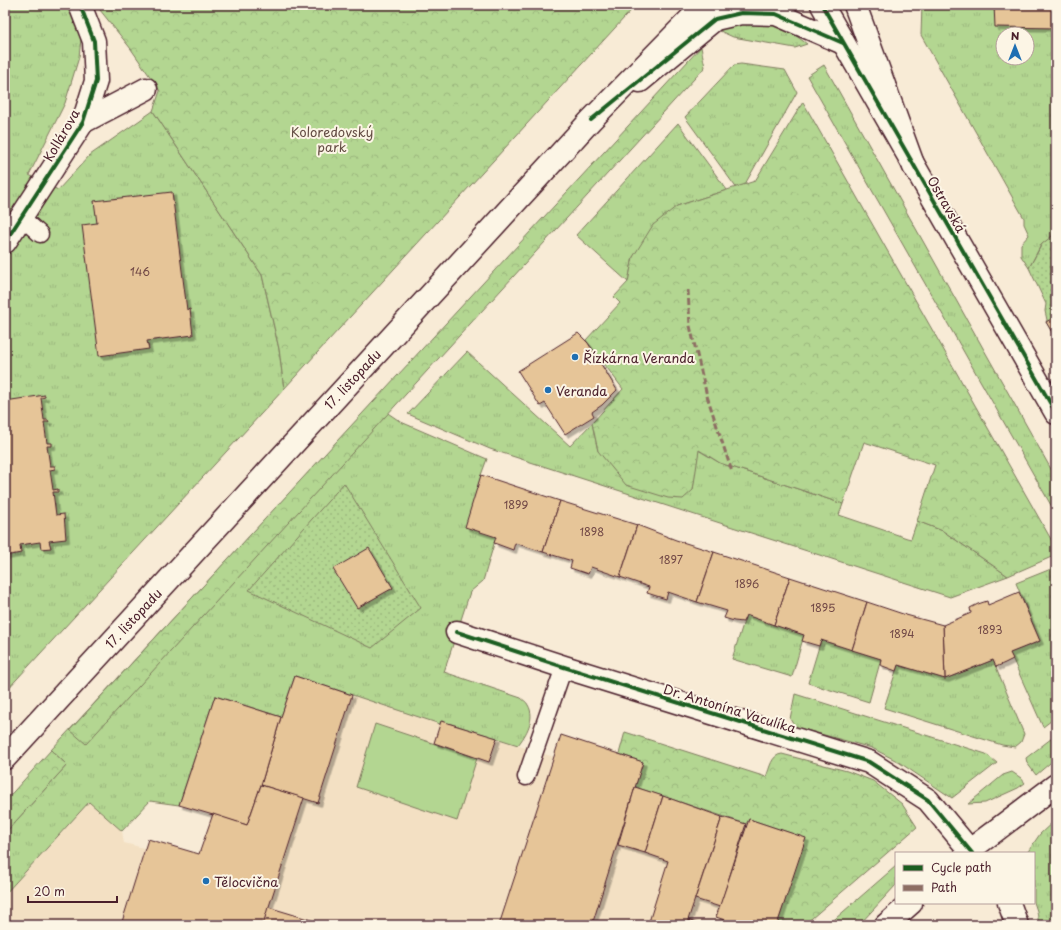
<svg xmlns="http://www.w3.org/2000/svg" width="1061" height="930" font-family="'Playpen Sans',sans-serif">
  <defs>
    <pattern id="grass-tufts" width="24" height="20" patternUnits="userSpaceOnUse"><rect width="24" height="20" fill="#b3d691"/><path d="M3 7l-1-3M5 7V3M7 7l1-3M15 17l-1-3M17 17v-4M19 17l1-3" fill="none" stroke="#9bb77d"/></pattern>
    <pattern id="forest-crowns" width="20" height="18" patternUnits="userSpaceOnUse"><rect width="20" height="18" fill="#b3d691"/><path d="M2 6a3 3 0 1 1 6 0M12 15a3 3 0 1 1 6 0" fill="none" stroke="#9bb77d"/></pattern>
    <pattern id="garden-dots" width="8" height="8" patternUnits="userSpaceOnUse"><rect width="8" height="8" fill="#b3d691"/><path d="M2 2h.1M6 6h.1" fill="none" stroke="#9bb77d" stroke-width="1.8" stroke-linecap="round"/></pattern>
    <filter id="shadow"><feDropShadow dx="3.5" dy="3.5" stdDeviation="0" flood-color="#0004"/></filter>
  </defs>
  <rect width="100%" height="100%" fill="#f8ebd6"/>
  <filter id="ink" filterUnits="userSpaceOnUse"><feTurbulence type="fractalNoise" baseFrequency=".025" numOctaves="2"/><feDisplacementMap in="SourceGraphic" scale="8" xChannelSelector="R" yChannelSelector="G"/><feConvolveMatrix kernelMatrix="1 2 1 2 8 2 1 2 1" color-interpolation-filters="sRGB"/></filter>
  <g filter="url(#ink)">
    <path fill="#f3e0c3" d="M295,676l145,48 1,-3 113,36 7,-22 54,17 28,10 -8,25 111,37 3,-5 57,19 -29,87h-772v-31l84,-92 33,29 2,12 20,5 4,-9 51,15 13,-40 -33,-9 36,-109 66,21z"/>
    <g fill="url(#grass-tufts)" stroke="#7e7a5e" fill-rule="evenodd">
      <path d="M8,5h57l7,11 9,23 -2,18 -14,46 -36,72 29,15 32,-35 63,-44 109,164 17,74 5,40 -279,303v-683z"/>
      <path d="M922,5h134v229l-15,11 -12,23 -8,-12v-12l8,-9 -5,-11v-6l-103,-183zM1003,34h24v24h-24z"/>
      <path d="M774,23l13,6 20,15 -12,4 -62,-11 -13,-6 9,-7z"/>
      <path d="M741,64l44,6 12,22 -57,101 -55,-76 49,-52z"/>
      <path d="M824,65l232,413v36l-249,-438z"/>
      <path d="M678,123l49,67 -50,16 -44,51 -5,25 -52,-47z"/>
      <path d="M467,352l103,94 22,-23 6,28 95,39 5,-40 22,13 123,41 -4,11 68,23 4,1 6,-18 26,10 65,45 -58,21 -460,-148 -82,-35z"/>
      <path d="M373,403l28,19 86,37 -6,16 15,62 -13,44 -13,11 -26,80 77,26c2,2 6,4 7,7 8,13 -2,30 -10,40l-76,-24 -2,3 -145,-48 -14,41 -66,-21 -36,109 -29,-4 -28,30 -33,-29 -84,92v-61l62,-68 -16,-15z"/>
      <path d="M1056,567v150l-13,10 -33,-74 30,-12 -24,-58z"/>
      <path d="M746,615l58,20 -12,42 -60,-18z"/>
      <path d="M821,640l60,19 -12,43 -61,-19z"/>
      <path d="M993,660l31,74 -3,8 -6,5 -13,-2 -118,-37 14,-43 47,14z"/>
      <path d="M795,694l191,60 11,9 -45,35 -55,-37 -25,-13 -77,-21 -5,-8z"/>
      <path d="M1056,735v23l-20,17 -9,-12 -1,-5z"/>
      <path d="M1012,772l9,6 4,5 -7,5 -33,15 -17,1 35,-29z"/>
      <path d="M1056,819v106h-17l-2,-14 -3,-9v-49h-7l13,-19z"/>
      <path d="M896,866v19l-37,40h-31z"/>
    </g>
    <g fill="url(#forest-crowns)" stroke="#7e7a5e">
      <path d="M96,5h540l-352,384 -5,-40 -17,-74 -109,-164 7,-20 -29,-42z"/>
      <path d="M701,47l4,20 -619,677 -16,-14z"/>
      <path d="M803,102l253,446v7l-48,21 -65,-45 -26,-10 18,-56 -71,-23 -21,62 -123,-41 -21,-13 -6,40 -10,9 -15,-1 -42,-13 -28,-34 -6,-28 31,-34 -37,-49 34,-37 -6,-6 14,-15 5,-25 20,-32 24,-19 78,-25z"/>
      <path d="M625,732l141,45c4,-9 5,-22 16,-23l65,17 26,10 29,23 15,23 -113,98h-27l28,-87 -56,-19 -3,5 -111,-37 8,-25 -24,-8z"/>
      <path d="M51,750l16,15 -62,68v-32z"/>
    </g>
    <g fill="url(#garden-dots)" stroke="#7e7a5e">
      <path d="M1056,233v106l-10,-17 1,-2 -2,-9 1,-7 -17,-36 13,-24z"/>
      <path d="M344,483l77,125 -49,40 -123,-58z"/>
    </g>
    <path fill="#b3d691" stroke="#7e7a5e" d="M375,724l102,34 -20,63 -101,-34z"/>
    <g fill="#e6c598" stroke="#4a1f2b" filter="url(#shadow)">
      <path d="M994,5h62v23l-61,-1z"/>
      <path d="M172,192l15,118 3,-1 3,26 -46,6 2,8 -50,7 -17,-131 15,-2 -3,-22z"/>
      <path d="M1056,316v23l-10,-17z"/>
      <path d="M578,333l10,10 29,47 -15,15 -10,7 2,4 -29,18 -20,-31 -5,3 -22,-35z"/>
      <path d="M45,395v2l-4,1 3,22h4l1,2h-5l3,21h5v3h-5l3,20h5v3l-5,1 3,20 5,-1v3h-5l3,23 8,-1 2,25 -17,2 2,7 -10,1 -1,-7 -20,3 1,8 -16,3v-155z"/>
      <path d="M481,475l79,26 -17,51 -28,-9 -2,7 -19,-7 2,-6 -31,-10z"/>
      <path d="M560,501l77,24 -17,52 -29,-10 -3,7 -18,-6 2,-7 -29,-9z"/>
      <path d="M637,525l39,15 38,12 -17,50 -29,-10 -2,7 -19,-6 2,-6 -29,-10z"/>
      <path d="M369,548l24,40 -36,20 -24,-39z"/>
      <path d="M714,552l76,25 -16,48 -28,-10 -3,7 -9,-1 -10,-3 3,-7 -30,-9z"/>
      <path d="M790,577l77,25 -15,48 -31,-10 -2,6 -7,-2 -10,-3 2,-6 -30,-10z"/>
      <path d="M1019,592l21,49 -30,12 3,6 -8,4 -9,4 -3,-7 -48,19 -2,-54 28,-12 -1,-5 8,-4 9,-3 1,4z"/>
      <path d="M867,602l39,13 37,10 2,54 -47,-14 -2,6 -16,-6 1,-6 -29,-9z"/>
      <path d="M295,676l57,19 -34,108 -57,-18 20,-68z"/>
      <path d="M215,696l66,21 -20,68 -14,40 -68,-20z"/>
      <path d="M441,721l56,17 -8,24 -55,-19z"/>
      <path d="M561,735l82,27 -51,163h-93z"/>
      <path d="M261,785l43,13 -41,127h-142l27,-86 51,15 14,-40 34,11z"/>
      <path d="M635,787l28,9 -18,57 -27,-8z"/>
      <path d="M663,796l59,21 -34,103 14,5h-54l20,-64 -23,-8z"/>
      <path d="M722,817l24,7 -26,83 -25,-8z"/>
      <path d="M749,819l57,19 -29,87h-38l-23,-8z"/>
      <path d="M268,907l53,16 5,2h-63z"/>
    </g>
    <g fill="none" stroke-linecap="round" stroke-linejoin="round">
      <g stroke="#4a1f2b" stroke-width="19">
        <g id="service">
          <path d="M21,217l19,17"/>
          <path d="M526,777l38,-110"/>
        </g>
      </g>
      <g stroke="#4a1f2b" stroke-width="25">
        <g id="minor">
          <path d="M83,122l63,-33"/>
          <path d="M5,242l78,-120 13,-41 -2,-40 -14,-36"/>
          <path d="M457,632l107,35 305,95 59,38 44,53"/>
          <path d="M966,853l90,-68"/>
          <path d="M1009,903l8,22"/>
          <path d="M886,925l25,-22"/>
        </g>
      </g>
      <g stroke="#4a1f2b" stroke-width="25">
        <g id="tertiary">
          <path d="M822,5l234,408"/>
          <path d="M640,81l75,-62 26,-6 35,1 67,29"/>
        </g>
      </g>
      <g stroke="#4a1f2b" stroke-width="25">
        <g id="secondary">
          <path d="M855,5l59,162"/>
          <path d="M5,758l586,-638 113,-115"/>
        </g>
      </g>
      <use href="#service" stroke="#fcf5e5" stroke-width="16"/>
      <use href="#minor" stroke="#fcf5e5" stroke-width="22"/>
      <use href="#tertiary" stroke="#fcf5e5" stroke-width="22"/>
      <use href="#secondary" stroke="#fcf5e5" stroke-width="22"/>
      <path stroke="#8d6e63" stroke-width="3" stroke-dasharray="6 3" stroke-linecap="butt" d="M688,290l2,36 17,70 25,76"/>
      <g stroke="#fcf5e5" stroke-width="6">
        <g id="cycleway">
          <path d="M822,5l234,408"/>
          <path d="M591,120l124,-101 26,-6 35,1 67,29"/>
          <path d="M5,242l78,-120 13,-41 -2,-40 -14,-36"/>
          <path d="M457,632l107,35 305,95 59,38 44,53"/>
        </g>
      </g>
      <use href="#cycleway" stroke="#1b5e20" stroke-width="4"/>
    </g>
  </g>
  <g fill="#1f6fb2" stroke="#fcf5e5" stroke-width="1.5">
    <circle cx="575" cy="357" r="4"/>
    <circle cx="548" cy="390" r="4"/>
    <circle cx="206" cy="881" r="4"/>
  </g>
  <g text-anchor="middle" dominant-baseline="central" stroke-width="4" stroke-linejoin="round" paint-order="stroke">
    <g font-size="11" fill="#714846">
      <text x="140" y="271">146</text>
      <text x="516" y="504">1899</text>
      <text x="592" y="531">1898</text>
      <text x="671" y="559">1897</text>
      <text x="747" y="583">1896</text>
      <text x="823" y="607">1895</text>
      <text x="990" y="629">1893</text>
      <text x="902" y="633">1894</text>
    </g>
    <g font-size="13" fill="#644d44" stroke="#fcf5e5">
      <text x="332" y="131">Koloredovský<tspan x="332" dy="15">park</tspan></text>
    </g>
    <g font-size="13" fill="#4a1f2b" stroke="#fcf5e5">
      <text transform="translate(61 135) rotate(-60)">Kollárova</text>
      <text transform="translate(947 204) rotate(60)">Ostravská</text>
      <text transform="translate(352 379) rotate(-47)">17. listopadu</text>
      <text transform="translate(133 618) rotate(-47)">17. listopadu</text>
      <text transform="translate(730 708) rotate(17)">Dr. Antonína Vaculíka</text>
    </g>
    <g font-size="13" fill="#4a1f2b" stroke="#fcf5e5" text-anchor="start">
      <text x="583" y="357">Řízkárna Veranda</text>
      <text x="556" y="390">Veranda</text>
      <text x="214" y="881">Tělocvična</text>
    </g>
  </g>
  <rect width="1061" height="930" fill="none" stroke="#fcf5e5" stroke-width="20"/>
  <rect x="10" y="10" width="1041" height="910" fill="none" stroke="#4a1f2b" stroke-width="1.5" filter="url(#ink)"/>
  <rect x="895" y="852" width="140" height="52" fill="#fcf5e5" stroke="#b59f9b"/>
  <rect x="903" y="865" width="20" height="6" fill="#1b5e20" stroke="#b59f9b"/>
  <text x="931" y="872" font-size="12" fill="#4a1f2b">Cycle path</text>
  <rect x="903" y="885" width="20" height="6" fill="#8d6e63" stroke="#b59f9b"/>
  <text x="931" y="892" font-size="12" fill="#4a1f2b">Path</text>
  <g transform="translate(1015 46)"><circle r="19" fill="#fcf5e5" stroke="#b59f9b"/>
  <path d="M0-3L7 15L0 10L-7 15Z" fill="#1f6fb2"/>
  <text y="-6" font-size="11" font-weight="bold" text-anchor="middle" fill="#4a1f2b">N</text>
  </g>
  <path d="M28 896v6h89v-6" fill="none" stroke="#4a1f2b" stroke-width="2"/>
  <text x="34" y="896" font-size="12" fill="#4a1f2b" stroke="#fcf5e5" stroke-width="3" paint-order="stroke">20 m</text>
</svg>
